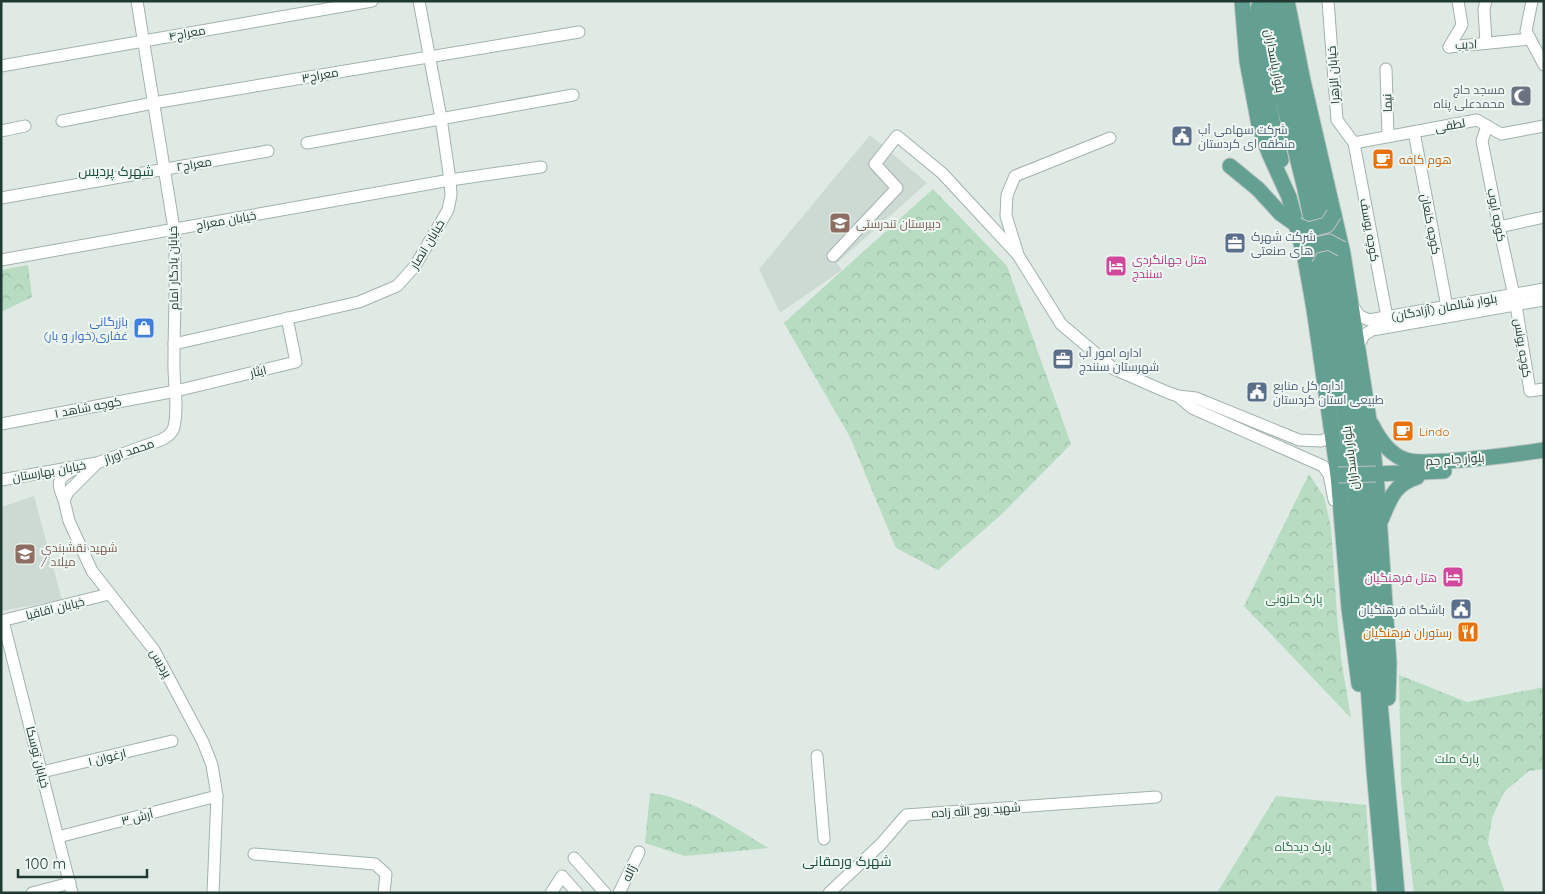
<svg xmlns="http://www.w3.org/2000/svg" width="1545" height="894" font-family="Quicksand,Cairo,sans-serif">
  <defs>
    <pattern id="park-crowns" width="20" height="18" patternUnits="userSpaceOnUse" patternTransform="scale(1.25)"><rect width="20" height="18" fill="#b7dcc1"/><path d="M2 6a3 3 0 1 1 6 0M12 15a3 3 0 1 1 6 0" fill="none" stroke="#9dbea6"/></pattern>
  </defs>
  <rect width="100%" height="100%" fill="#dfeae5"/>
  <g fill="#cddad4">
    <path d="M870,135l57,48 -90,80 5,7 -62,43 -21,-44z"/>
    <path d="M34,496l28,104 -61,11v-104z"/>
  </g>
  <g fill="url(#park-crowns)">
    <path d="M933,189l74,77 64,178 -68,69 -65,57 -42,-22 -46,-111 -66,-114z"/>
    <path d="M28,265l4,32 -31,15v-42z"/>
    <path d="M1309,474l15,23 7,30 6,88 5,50 9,53 -107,-112z"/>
    <path d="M1399,675l68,27 77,-15v82l-15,2 -25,21 -12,26 -4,25 17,50h-91l-13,-110z"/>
    <path d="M650,793c40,4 84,34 118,55l-83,8 -40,-13z"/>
    <path d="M1276,796l90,9 6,88h-155z"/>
  </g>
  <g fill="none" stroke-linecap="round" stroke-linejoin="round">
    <g stroke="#a2b2ac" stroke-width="13">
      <g id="minor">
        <path d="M1328,1l9,119 17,23 33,174"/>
        <path d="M1532,1l-6,30 18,34"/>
        <path d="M1486,43l-2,-34 2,-8"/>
        <path d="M1449,47l81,-8"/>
        <path d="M1449,47l13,-22 -4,-24"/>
        <path d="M1,66l371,-65"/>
        <path d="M1386,69l2,67"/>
        <path d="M62,121l91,-18 426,-71"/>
        <path d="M1487,126l-5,15 17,86 17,78 14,86 14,-2"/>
        <path d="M1,131l24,-5"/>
        <path d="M1414,132l34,180"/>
        <path d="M307,143l266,-48"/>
        <path d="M1354,143l123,-23 24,14 43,-8"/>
        <path d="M1,198l267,-47"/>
        <path d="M1499,227l45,-10"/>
        <path d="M1017,251l-11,-35 1,-21 8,-19 95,-38"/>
        <path d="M833,256l64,-68 -22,-24 22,-28 45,37 76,82 43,69 53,45 55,24 9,3 18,2 103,42 22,1 12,-5"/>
        <path d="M1,260l449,-80 91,-13"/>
        <path d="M1352,305l8,11 9,4 175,-31"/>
        <path d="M174,344l185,-42 38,-16 18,-20 33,-56 3,-15 -1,-15 -9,-62 -22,-117"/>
        <path d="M1358,347l6,-12 8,-5 172,-30"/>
        <path d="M1178,396l14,12 131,58 6,9 5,25"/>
        <path d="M1,424l175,-33 120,-29 -9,-44"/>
        <path d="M96,464l-28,28 -4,8 5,21 23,50 62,79 49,92 9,23 5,31 -4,97"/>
        <path d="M1,480l96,-17 64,-23c6,-3 11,-6 13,-13 5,-22 -1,-46 0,-68 0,-44 3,-87 0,-130l-37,-228"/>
        <path d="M64,500c-7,-16 -8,-22 9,-30"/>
        <path d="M1,621l108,-27"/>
        <path d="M3,621l69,272"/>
        <path d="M817,756l7,83"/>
        <path d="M42,772l130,-31"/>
        <path d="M58,837l159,-41"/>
        <path d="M254,854l121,10 11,10 -2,19"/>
        <path d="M574,858l31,35"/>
        <path d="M32,893l38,-10"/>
        <path d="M551,893l11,-17 15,17"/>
        <path d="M619,893l20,-41"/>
        <path d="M829,893l52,-49 25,-29 250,-18"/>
      </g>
    </g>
    <g stroke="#bcc4c2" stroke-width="17">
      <g id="major">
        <path d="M1242,1l5,60 12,64 10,28 20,44 16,61 9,51 24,166 11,133 10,76"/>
        <path d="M1263,1l14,75 28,113 17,83 26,167 7,61 19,270 11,123"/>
        <path d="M1278,1l11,67 45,202 25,168 11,103 6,117 21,235"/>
        <path d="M1287,1l16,80 40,173 29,185 5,48 12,176 -1,35"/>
        <path d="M1258,8c-2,11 0,23 2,34 3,40 12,79 21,118"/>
        <path d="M1230,166l28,23 22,24 17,12"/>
        <path d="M1372,425c7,14 18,30 34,35 13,4 29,1 42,1 32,-2 64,-6 96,-11"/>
        <path d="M1376,474l68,-3"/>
        <path d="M1381,520c9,-21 13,-36 36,-43"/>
      </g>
    </g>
    <use href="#minor" stroke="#fff" stroke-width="11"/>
    <use href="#major" stroke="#63a091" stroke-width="15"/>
    <g stroke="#bcc4c2" stroke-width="17" stroke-linecap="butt">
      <g id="major-bridge">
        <path d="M1297,225l11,5 19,-5 7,-11"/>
        <path d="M1305,258l7,-12 17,-4 13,7"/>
        <path d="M1338,475l38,-1"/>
      </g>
    </g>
    <use href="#major-bridge" stroke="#63a091" stroke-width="15"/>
  </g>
  <defs>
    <g id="mosque-square" transform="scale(1.125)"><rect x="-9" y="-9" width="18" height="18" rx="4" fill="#6b7280" stroke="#eff7f3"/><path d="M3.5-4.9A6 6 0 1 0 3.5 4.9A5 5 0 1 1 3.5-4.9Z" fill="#fff"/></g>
    <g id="civic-square" transform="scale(1.125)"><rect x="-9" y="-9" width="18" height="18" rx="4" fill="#5c6f8a" stroke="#eff7f3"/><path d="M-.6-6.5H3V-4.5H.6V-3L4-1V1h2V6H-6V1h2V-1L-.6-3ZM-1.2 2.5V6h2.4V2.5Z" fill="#fff"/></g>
    <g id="cafe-square" transform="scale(1.125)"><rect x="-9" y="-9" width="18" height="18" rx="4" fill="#e8710a" stroke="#eff7f3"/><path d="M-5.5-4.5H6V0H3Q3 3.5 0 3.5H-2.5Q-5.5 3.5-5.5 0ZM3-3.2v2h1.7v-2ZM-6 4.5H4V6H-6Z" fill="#fff"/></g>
    <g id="school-square" transform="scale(1.125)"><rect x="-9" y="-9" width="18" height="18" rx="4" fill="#8d6e63" stroke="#eff7f3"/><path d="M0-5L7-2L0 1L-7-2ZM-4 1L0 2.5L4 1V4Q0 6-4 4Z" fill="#fff"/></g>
    <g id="office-square" transform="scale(1.125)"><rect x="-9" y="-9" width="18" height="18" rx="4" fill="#5c6f8a" stroke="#eff7f3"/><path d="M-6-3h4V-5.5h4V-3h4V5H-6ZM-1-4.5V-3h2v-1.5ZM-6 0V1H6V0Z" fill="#fff"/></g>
    <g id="hotel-square" transform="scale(1.125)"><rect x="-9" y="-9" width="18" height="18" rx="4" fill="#d1479c" stroke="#eff7f3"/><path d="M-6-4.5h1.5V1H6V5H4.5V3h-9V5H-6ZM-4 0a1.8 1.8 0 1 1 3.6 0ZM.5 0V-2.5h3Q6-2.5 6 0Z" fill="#fff"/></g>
    <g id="shop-square" transform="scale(1.125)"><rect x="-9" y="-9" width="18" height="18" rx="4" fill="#3f7fe0" stroke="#eff7f3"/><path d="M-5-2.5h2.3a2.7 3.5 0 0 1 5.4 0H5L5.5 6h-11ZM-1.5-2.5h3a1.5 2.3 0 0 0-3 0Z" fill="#fff"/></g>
    <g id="restaurant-square" transform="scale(1.125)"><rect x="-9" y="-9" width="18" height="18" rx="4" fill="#e8710a" stroke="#eff7f3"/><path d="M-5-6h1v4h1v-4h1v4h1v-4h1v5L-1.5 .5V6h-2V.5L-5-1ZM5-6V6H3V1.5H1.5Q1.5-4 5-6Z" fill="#fff"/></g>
  </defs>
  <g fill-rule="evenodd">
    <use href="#mosque-square" x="1521" y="96"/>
    <use href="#civic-square" x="1182" y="136"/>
    <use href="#cafe-square" x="1383" y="159"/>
    <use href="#school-square" x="840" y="223"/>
    <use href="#office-square" x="1235" y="243"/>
    <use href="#hotel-square" x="1116" y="266"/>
    <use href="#shop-square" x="144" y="328"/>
    <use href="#office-square" x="1063" y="359"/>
    <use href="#civic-square" x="1257" y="392"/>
    <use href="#cafe-square" x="1403" y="431"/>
    <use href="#school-square" x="25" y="554"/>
    <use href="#hotel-square" x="1453" y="577"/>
    <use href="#civic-square" x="1461" y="609"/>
    <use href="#restaurant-square" x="1468" y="632"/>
  </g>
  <g text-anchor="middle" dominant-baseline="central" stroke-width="4" stroke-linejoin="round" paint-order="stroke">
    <g font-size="12" fill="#203a33" stroke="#eff7f3">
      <text transform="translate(187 33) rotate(-10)">معراج۴</text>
      <text transform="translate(1466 44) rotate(-2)">ادیب</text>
      <text transform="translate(1275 61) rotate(79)">بلوار پاسداران</text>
      <text transform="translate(320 75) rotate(-10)">معراج۳</text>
      <text transform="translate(1333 75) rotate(-94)">خیابان الزهرا</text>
      <text transform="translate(1387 103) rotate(-92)">نیما</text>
      <text transform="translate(1450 125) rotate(-10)">لطفی</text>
      <text transform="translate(194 164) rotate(-10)">معراج۲</text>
      <text transform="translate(1497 215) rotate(79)">کوچه ایوب</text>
      <text transform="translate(226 220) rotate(-10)">خیابان معراج</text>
      <text transform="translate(1431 224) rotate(79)">کوچه کنعان</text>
      <text transform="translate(1370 230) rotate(80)">کوچه یوسف</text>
      <text transform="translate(427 244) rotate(-59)">خیابان انصار</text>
      <text transform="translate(173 268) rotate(-91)">خیابان یادگار امام</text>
      <text transform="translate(1444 307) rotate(-10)">بلوار شالمان (آزادگان)</text>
      <text transform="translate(1523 348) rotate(81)">کوچه یونس</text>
      <text transform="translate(258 371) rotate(-13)">ایثار</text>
      <text transform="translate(88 407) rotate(-11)">کوچه شاهد ۱</text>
      <text transform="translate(129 451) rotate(-19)">محمد اوراز</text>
      <text transform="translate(1350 458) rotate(-97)">بلوار پاسداران</text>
      <text transform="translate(1455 459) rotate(-4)">بلوار جام جم</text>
      <text transform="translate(49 471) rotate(-10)">خیابان بهارستان</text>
      <text transform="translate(55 608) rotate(-14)">خیابان اقاقیا</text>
      <text transform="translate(161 663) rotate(60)">پردیس</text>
      <text transform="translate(38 757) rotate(76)">خیابان توسکا</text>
      <text transform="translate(107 757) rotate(-14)">ارغوان ۱</text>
      <text transform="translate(976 810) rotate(-4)">شهید روح الله زاده</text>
      <text transform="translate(137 817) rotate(-14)">آرش ۳</text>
      <text transform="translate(629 873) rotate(-64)">ژاله</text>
    </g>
    <g font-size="12" fill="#5b616d" stroke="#eff7f3" text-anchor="end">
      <text x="1505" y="89">مسجد حاج<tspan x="1505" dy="14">محمدعلی پناه</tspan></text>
    </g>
    <g font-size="12" fill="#4e5e75" stroke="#eff7f3" text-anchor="start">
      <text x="1198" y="129">شرکت سهامی آب<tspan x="1198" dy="14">منطقه ای کردستان</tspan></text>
      <text x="1251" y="236">شرکت شهرک<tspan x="1251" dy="14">های صنعتی</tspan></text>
      <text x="1079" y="352">اداره امور آب<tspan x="1079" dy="14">شهرستان سنندج</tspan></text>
      <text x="1273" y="385">اداره کل منابع<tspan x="1273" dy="14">طبیعی استان کردستان</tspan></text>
      <text x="1445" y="609" text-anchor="end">باشگاه فرهنگیان</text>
    </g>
    <g font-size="12" fill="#c56008" stroke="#eff7f3" text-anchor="start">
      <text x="1399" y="159">هوم کافه</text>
      <text x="1419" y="431">Lindo</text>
      <text x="1452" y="632" text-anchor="end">رستوران فرهنگیان</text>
    </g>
    <g font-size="12" fill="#785e54" stroke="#eff7f3" text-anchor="start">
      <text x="856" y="223">دبیرستان تندرستی</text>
      <text x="41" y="547">شهید نقشبندی<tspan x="41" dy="14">/ میلاد</tspan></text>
    </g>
    <g font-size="12" fill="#b23c85" stroke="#eff7f3" text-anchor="start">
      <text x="1132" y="259">هتل جهانگردی<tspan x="1132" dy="14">سنندج</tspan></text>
      <text x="1437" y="577" text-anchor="end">هتل فرهنگیان</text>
    </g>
    <g font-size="12" fill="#366cbe" stroke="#eff7f3" text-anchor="end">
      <text x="128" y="321">بازرگانی<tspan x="128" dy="14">غفاری(خوار و بار)</tspan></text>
    </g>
    <g font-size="12" fill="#2a7146" stroke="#eff7f3">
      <text x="1294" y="598">پارک حلزونی</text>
      <text x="1457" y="758">پارک ملت</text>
      <text x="1303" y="846">پارک دیدگاه</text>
    </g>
    <g font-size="14" fill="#1c4c40" stroke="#eff7f3">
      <text x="116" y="171">شهرک پردیس</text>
      <text x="847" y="861">شهرک ورمقانی</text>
    </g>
  </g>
  <rect width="1545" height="894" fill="none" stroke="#203a33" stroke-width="5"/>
  <path d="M18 869v8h129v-8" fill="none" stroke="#203a33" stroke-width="2.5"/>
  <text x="25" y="869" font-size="15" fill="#203a33" stroke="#eff7f3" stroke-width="4" paint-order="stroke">100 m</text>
</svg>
